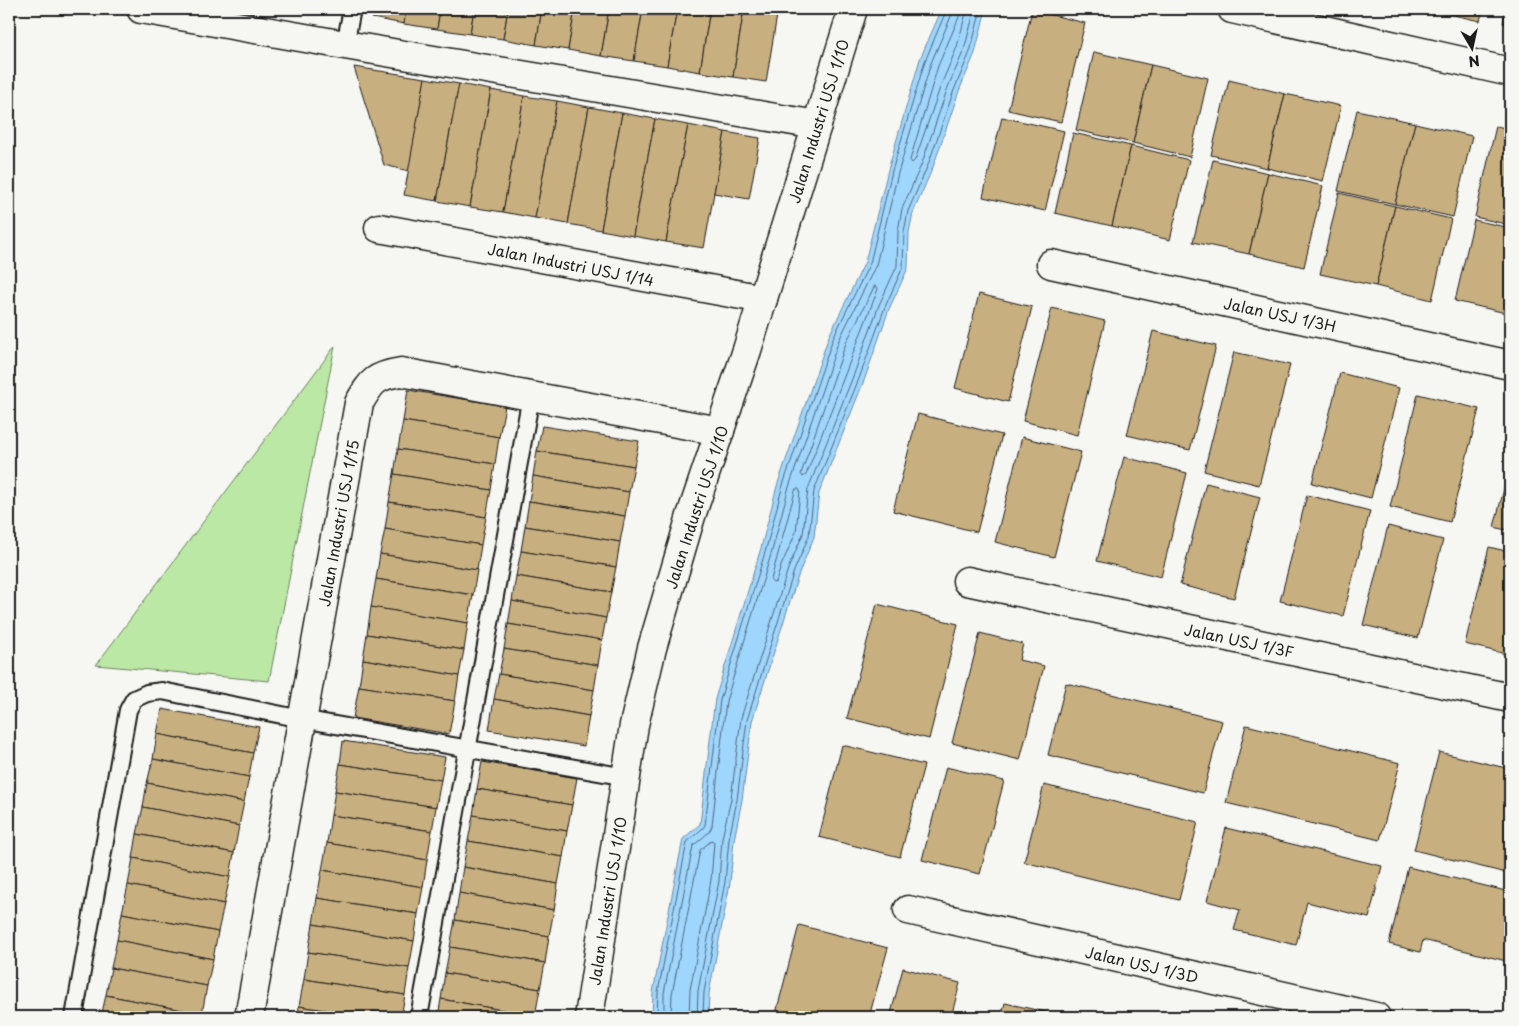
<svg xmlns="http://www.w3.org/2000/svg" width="1519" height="1026" font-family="'Playpen Sans',sans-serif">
  <rect width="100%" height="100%" fill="#f6f6f2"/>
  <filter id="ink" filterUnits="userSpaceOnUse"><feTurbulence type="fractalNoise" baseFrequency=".02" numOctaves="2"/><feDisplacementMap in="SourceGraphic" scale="10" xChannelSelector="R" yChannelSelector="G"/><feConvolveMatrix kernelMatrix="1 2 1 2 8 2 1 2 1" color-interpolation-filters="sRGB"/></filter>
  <g filter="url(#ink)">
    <path fill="#bce8a6" stroke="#6c8261" d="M335,346l-66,335 -173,-16z"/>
    <path fill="#9fd6fe" stroke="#6b8ca4" d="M942,9h44l-11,44 -16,38 -26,76 -20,46 -4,19 -1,36 -19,41 -24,69 -46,115 -5,44 -15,36 -47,148 -10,79 -8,40 -4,43 -21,110 -1,24h-56l1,-25 30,-153 17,-15 15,-125 46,-151 16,-62 52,-150 36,-74 23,-92 32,-111z"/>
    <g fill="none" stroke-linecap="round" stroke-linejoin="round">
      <g stroke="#506676" stroke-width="1">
        <path d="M960,9l-1,8 -21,49 -28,94 2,3 3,-3 26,-75 16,-38 10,-38"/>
        <path d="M875,286l2,1 1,2 -72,186 -3,2 -2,-3 45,-131z"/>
        <path d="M796,489h3l1,2 -4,41 -15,34 -5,16 -3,1 -2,-2z"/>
        <path d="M657,1017l1,-25 29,-150 16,-14 2,-3 15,-125 46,-151 16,-61 51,-150 37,-75 22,-92 33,-110 22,-52"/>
        <path d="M664,1017v-24l29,-147 16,-14 3,-6 14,-125 46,-150 16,-61 51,-150 37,-75 22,-92 33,-110 21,-49 1,-5"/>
        <path d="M671,1017l1,-23 28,-144 12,-10 2,2 -3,38 -21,110 -1,27"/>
        <path d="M697,1017l1,-26 21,-110 3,-43 9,-39 10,-81 47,-149 15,-35 5,-45 46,-115 25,-69 18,-39 1,-35 4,-22 20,-46 26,-76 16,-37 11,-41"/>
        <path d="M703,1017l1,-25 21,-110 4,-43 8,-39 10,-80 47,-149 15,-35 5,-45 46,-115 25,-69 18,-40 1,-35 4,-21 20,-46 26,-75 16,-38 11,-43"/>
      </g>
    </g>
    <g fill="#c8af7f" stroke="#1c1c1c">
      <path d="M310,9h20l-1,3z"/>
      <path d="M373,9h33l-2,15 -32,-6z"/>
      <path d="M406,9h34l-3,20 -33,-5z"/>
      <path d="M440,9h34l-4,25 -33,-5z"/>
      <path d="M474,9h34l-5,30 -33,-5z"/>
      <path d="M508,9h34l-6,36 -33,-6z"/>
      <path d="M542,9h33l-7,41 -32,-5z"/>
      <path d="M575,9h34l-8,47 -33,-6z"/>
      <path d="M609,9h34l-9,52 -33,-5z"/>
      <path d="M643,9h34l-10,57 -33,-5z"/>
      <path d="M677,9h33l-10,63 -33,-6z"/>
      <path d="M710,9h34l-11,68 -33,-5z"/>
      <path d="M744,9h34l-12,73 -33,-5z"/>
      <path d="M1427,9h56l-3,12z"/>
      <path d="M1506,9h4v16l-7,-2z"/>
      <path d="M1032,10l53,13 -24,99 -53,-12z"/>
      <path d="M1094,52l57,13 -18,78 -57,-13z"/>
      <path d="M1151,65l57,13 -18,79 -57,-14z"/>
      <path d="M354,67l71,11 -16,93 -25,-6z"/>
      <path d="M425,78l34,6 -22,117 -33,-6z"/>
      <path d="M1229,80l56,14 -18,74 -56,-13z"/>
      <path d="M459,84l32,6 -21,117 -33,-6z"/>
      <path d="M491,90l33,6 -21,116 -33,-5z"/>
      <path d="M1285,94l56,12 -18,75 -56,-13z"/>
      <path d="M524,96l33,5 -22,117 -32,-6z"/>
      <path d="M557,101l32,6 -21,117 -33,-6z"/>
      <path d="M589,107l33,6 -21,117 -33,-6z"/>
      <path d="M1357,110l58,13 -20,81 -57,-13z"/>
      <path d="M622,113l33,6 -22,117 -32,-6z"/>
      <path d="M1002,117l62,14 -19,80 -62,-14z"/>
      <path d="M655,119l33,6 -22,117 -33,-6z"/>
      <path d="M1415,123l57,13 -19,81 -58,-13z"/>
      <path d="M688,125l37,7 -21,116 -38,-6z"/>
      <path d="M1496,126l14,3v96l-35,-8z"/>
      <path d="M725,132l35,6 -11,61 -35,-6z"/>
      <path d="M1073,133l58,13 -19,80 -57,-13z"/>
      <path d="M1131,146l58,14 -19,80 -58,-14z"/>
      <path d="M1213,160l55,13 -19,81 -56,-12z"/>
      <path d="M1268,173l55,13 -19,81 -55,-13z"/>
      <path d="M1339,193l56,13 -19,80 -56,-12z"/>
      <path d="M1395,206l56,13 -19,81 -56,-14z"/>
      <path d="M1474,220l36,8v86l-55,-13z"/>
      <path d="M979,294l53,13 -24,95 -53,-14z"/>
      <path d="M1052,308l53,13 -28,114 -54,-14z"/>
      <path d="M1153,331l63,15 -26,104 -63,-15z"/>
      <path d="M1234,352l56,13 -31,120 -55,-14z"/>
      <path d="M1340,373l59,15 -28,110 -59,-15z"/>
      <path d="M408,390l97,16 -6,31 -96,-16z"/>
      <path d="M1418,394l61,15 -29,113 -60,-15z"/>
      <path d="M918,414l84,21 -25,97 -84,-21z"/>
      <path d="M403,421l96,16 -4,27 -97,-15z"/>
      <path d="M542,426l97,15 -5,25 -97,-15z"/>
      <path d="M1022,437l59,15 -27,105 -59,-15z"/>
      <path d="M398,449l97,15 -4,26 -97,-16z"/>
      <path d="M537,451l97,15 -5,26 -96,-16z"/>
      <path d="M1124,457l63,16 -26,104 -64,-16z"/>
      <path d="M1510,466v65l-16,-4z"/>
      <path d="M394,474l97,16 -5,27 -97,-15z"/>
      <path d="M533,476l96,16 -4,24 -96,-15z"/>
      <path d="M1206,483l54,14 -26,101 -54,-13z"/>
      <path d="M1307,495l63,16 -27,105 -63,-15z"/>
      <path d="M529,501l96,15 -5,26 -95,-16z"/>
      <path d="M389,502l97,15 -5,28 -96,-16z"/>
      <path d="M525,526l95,16 -4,25 -95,-16z"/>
      <path d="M1388,526l55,14 -25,98 -55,-13z"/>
      <path d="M385,529l96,16 -4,25 -97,-16z"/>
      <path d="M1489,547l21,5v103l-45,-11z"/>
      <path d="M521,551l95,16 -5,25 -95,-16z"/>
      <path d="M380,554l97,16 -4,25 -97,-16z"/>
      <path d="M516,576l95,16 -5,26 -94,-17z"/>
      <path d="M376,579l97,16 -5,28 -97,-16z"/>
      <path d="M512,601l94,17 -4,22 -94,-16z"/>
      <path d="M877,604l81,20 -29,115 -82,-21z"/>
      <path d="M371,607l97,16 -4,27 -97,-16z"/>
      <path d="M508,624l94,16 -4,25 -94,-16z"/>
      <path d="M980,633l43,11 -4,16 25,6 -24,94 -68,-17z"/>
      <path d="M367,634l97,16 -5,26 -96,-17z"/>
      <path d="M504,649l94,16 -4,25 -95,-16z"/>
      <path d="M363,659l96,17 -4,25 -96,-15z"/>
      <path d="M499,674l95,16 -5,26 -95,-17z"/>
      <path d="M1066,683l156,38 -19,72 -155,-38z"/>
      <path d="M359,686l96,15 -6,33 -96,-16z"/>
      <path d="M494,699l95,17 -5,30 -95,-16z"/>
      <path d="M162,709l97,18 -6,26 -96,-19z"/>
      <path d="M1246,725l154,38 -20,77 -154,-37z"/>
      <path d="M157,734l96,19 -4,24 -96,-18z"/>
      <path d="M343,741l102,16 -4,23 -101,-16z"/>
      <path d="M842,745l82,20 -24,92 -81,-20z"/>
      <path d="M1439,752l71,17v105l-96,-24z"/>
      <path d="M153,759l96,18 -5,25 -97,-19z"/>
      <path d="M482,762l95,16 -5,27 -95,-16z"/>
      <path d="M340,764l101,16 -5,27 -101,-16z"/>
      <path d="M946,767l58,14 -24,93 -58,-14z"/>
      <path d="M147,783l97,19 -5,24 -96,-19z"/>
      <path d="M1044,785l154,37 -19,78 -155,-38z"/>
      <path d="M477,789l95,16 -5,26 -94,-16z"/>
      <path d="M335,791l101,16 -4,24 -101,-16z"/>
      <path d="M143,807l96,19 -5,27 -97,-19z"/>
      <path d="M331,815l101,16 -5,29 -100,-17z"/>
      <path d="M473,815l94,16 -4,26 -95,-16z"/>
      <path d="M1226,828l156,38 -13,52 -62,-16 -11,43 -62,-15 6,-20 -33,-9z"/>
      <path d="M137,834l97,19 -4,24 -97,-19z"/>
      <path d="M468,841l95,16 -5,27 -95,-17z"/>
      <path d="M327,843l100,17 -4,27 -101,-17z"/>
      <path d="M133,858l97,19 -6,27 -96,-19z"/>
      <path d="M463,867l95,17 -4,26 -95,-17z"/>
      <path d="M1408,867l102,25v70l-87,-22 -3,12 -31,-8z"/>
      <path d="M322,870l101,17 -5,27 -101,-16z"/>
      <path d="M128,885l96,19 -6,28 -96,-19z"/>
      <path d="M459,893l95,17 -5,26 -94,-16z"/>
      <path d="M317,898l101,16 -4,27 -101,-17z"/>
      <path d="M122,913l96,19 -5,27 -96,-19z"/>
      <path d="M455,920l94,16 -4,27 -95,-16z"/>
      <path d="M313,924l101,17 -5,27 -101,-16z"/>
      <path d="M799,925l89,23 -19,69h-94z"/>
      <path d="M117,940l96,19 -6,27 -96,-18z"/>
      <path d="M450,947l95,16 -5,26 -95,-16z"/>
      <path d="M308,952l101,16 -4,27 -101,-16z"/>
      <path d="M111,968l96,18 -5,28 -96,-19z"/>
      <path d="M903,968l57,15 -9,34h-61z"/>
      <path d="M445,973l95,16 -5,27 -94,-17z"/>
      <path d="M304,979l101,16 -4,22h-32l-70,-11z"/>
      <path d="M106,995l96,19v3h-101z"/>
      <path d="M441,999l94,17v1h-97z"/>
      <path d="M1005,1003l54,12 -1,2h-57z"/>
      <path d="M299,1006l70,11h-71z"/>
      <path d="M1083,1012l22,5h-24z"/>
    </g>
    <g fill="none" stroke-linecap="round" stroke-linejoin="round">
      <g stroke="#1c1c1c" stroke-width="20">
        <g id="lane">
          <path d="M345,45l7,-36"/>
          <path d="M74,1017l54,-307 6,-11 13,-6 15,-2 140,28 324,58"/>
          <path d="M419,1017l112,-621"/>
        </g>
      </g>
      <g stroke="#1c1c1c" stroke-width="31">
        <g id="street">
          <path d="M141,9l204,36 472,80"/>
          <path d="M1232,9l278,63"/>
          <path d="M379,228l384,71"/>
          <path d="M1051,264l459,101"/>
          <path d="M967,581l543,117"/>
          <path d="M908,910l468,107"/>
          <path d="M249,1017l110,-614c13,-22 16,-27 42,-31l319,59"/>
          <path d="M589,1017l45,-292 18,-77 39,-132 56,-166 106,-341"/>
        </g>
      </g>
      <use href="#lane" stroke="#f6f6f2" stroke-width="16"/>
      <use href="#street" stroke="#f6f6f2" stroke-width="28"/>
    </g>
  </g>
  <g text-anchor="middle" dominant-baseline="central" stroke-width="5" stroke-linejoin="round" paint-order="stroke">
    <g font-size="15" fill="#1c1c1c" stroke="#f6f6f2">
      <text transform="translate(818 121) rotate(-73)">Jalan Industri USJ 1/10</text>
      <text transform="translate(571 264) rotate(11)">Jalan Industri USJ 1/14</text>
      <text transform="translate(1280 314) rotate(12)">Jalan USJ 1/3H</text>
      <text transform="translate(696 507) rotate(-72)">Jalan Industri USJ 1/10</text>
      <text transform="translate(338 523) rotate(-80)">Jalan Industri USJ 1/15</text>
      <text transform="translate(1239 640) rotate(12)">Jalan USJ 1/3F</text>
      <text transform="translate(607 901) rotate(-81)">Jalan Industri USJ 1/10</text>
      <text transform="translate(1142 964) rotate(13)">Jalan USJ 1/3D</text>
    </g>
  </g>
  <rect width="1519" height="1026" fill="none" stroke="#f6f6f2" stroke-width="30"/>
  <rect x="15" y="15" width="1489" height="996" fill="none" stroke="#1c1c1c" stroke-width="2" filter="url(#ink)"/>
  <g transform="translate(1472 48) rotate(171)" stroke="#f6f6f2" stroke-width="4" paint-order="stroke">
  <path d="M0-4L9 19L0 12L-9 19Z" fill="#1c1c1c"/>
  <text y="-8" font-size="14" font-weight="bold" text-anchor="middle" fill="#1c1c1c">N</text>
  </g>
</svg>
